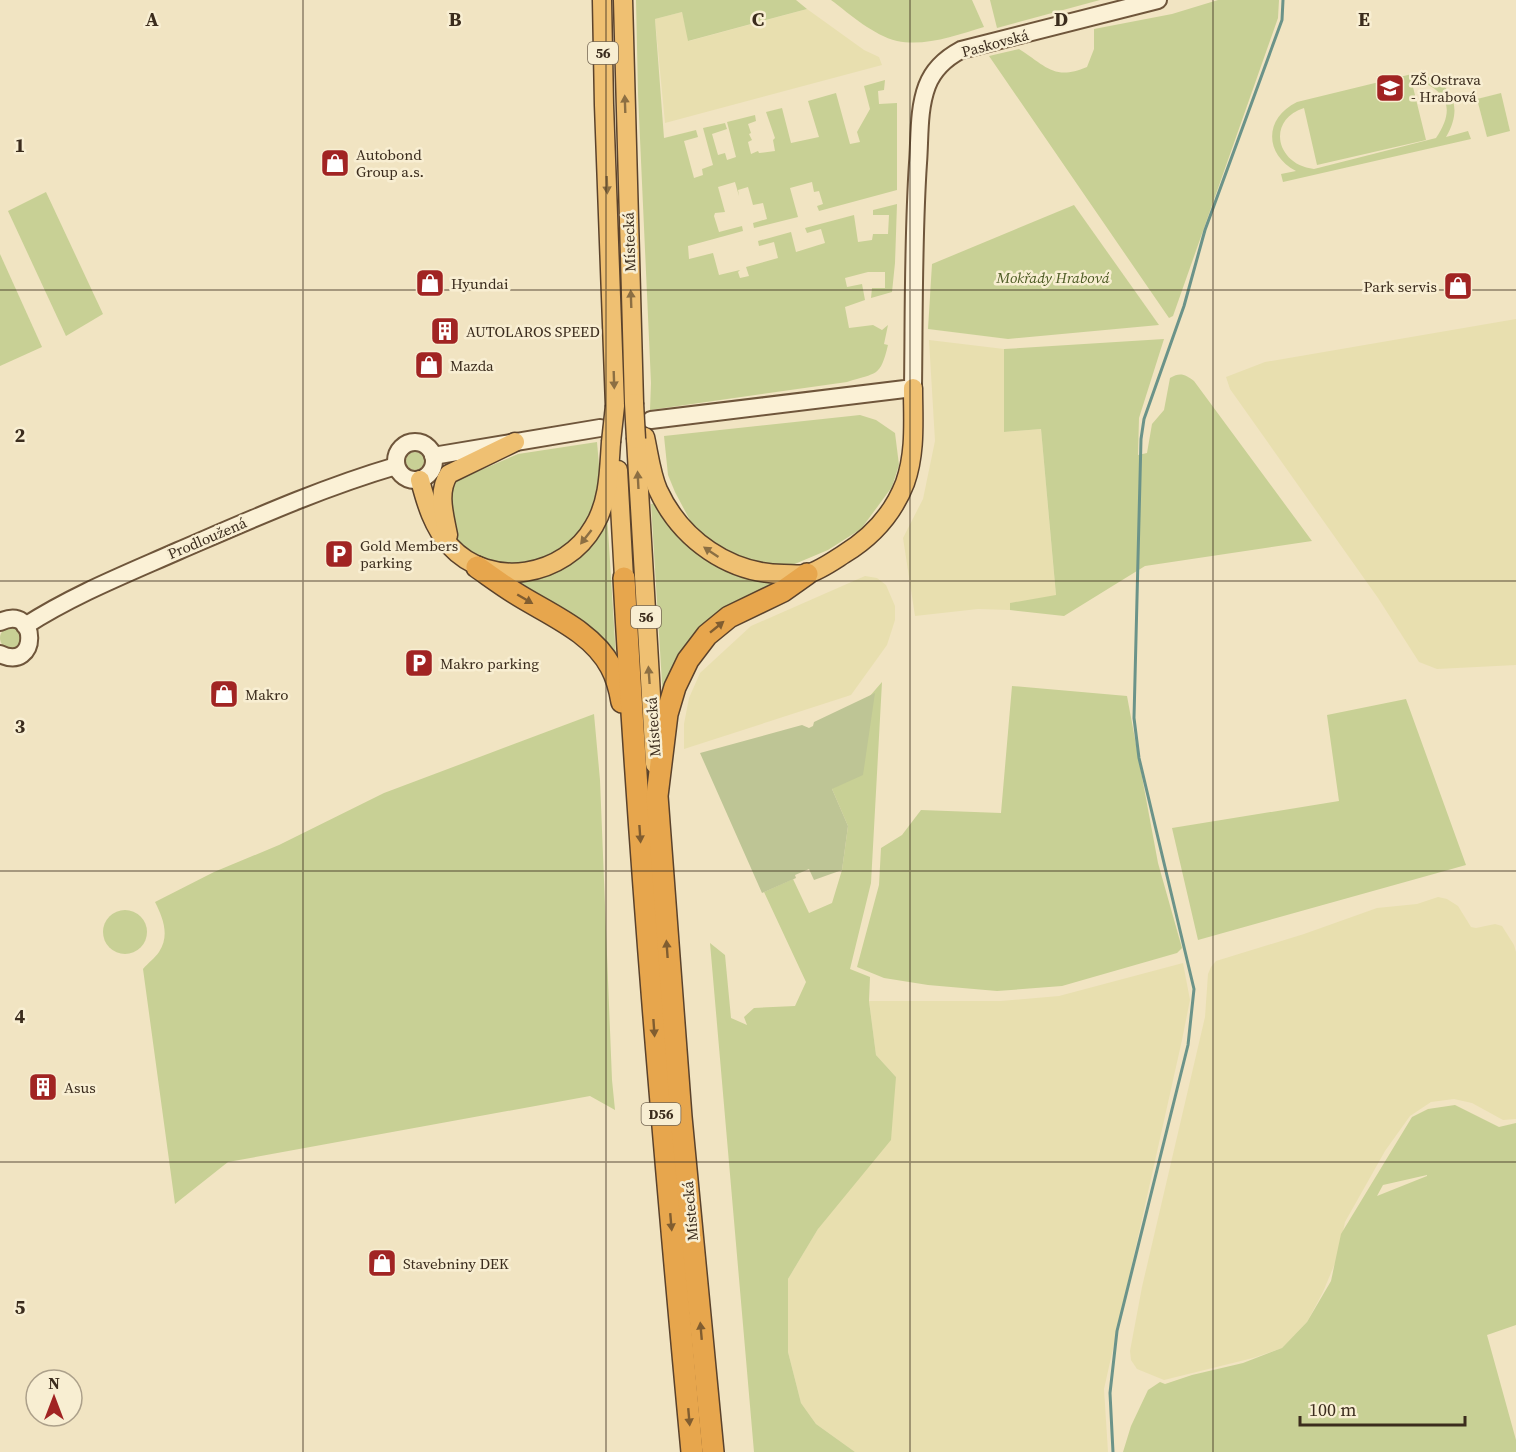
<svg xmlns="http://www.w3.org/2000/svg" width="1516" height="1452" font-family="'Source Serif 4',serif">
  <rect width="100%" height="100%" fill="#f1e4c2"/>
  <g fill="#e8dfaf">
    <path d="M807,9l57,41 15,7 3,8 -217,58 -10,-104 27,-7 7,29z"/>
    <path d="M1516,319v346l-79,4 -18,-7 -41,-64 -148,-209 -4,-12 39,-15z"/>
    <path d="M929,340l75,9v83l37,-3 15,167 -45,7 -1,7 -32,-1 -63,7 -12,-78 20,-39 12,-58z"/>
    <path d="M865,576l12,2 9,7 9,21v14l-8,25 -36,50 -167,54v-25l5,-26 11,-25 51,-47z"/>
    <path d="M1438,897l9,2 11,7 13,21 5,1 19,-4 7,2 12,19 2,7v167l-13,1 -31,-17 -18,-4 -23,3 -21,14 -25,35 -40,71 -7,34 -15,36 -16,30 -25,26 -29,10 -89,22 -27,-11 -6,-9 -1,-9 12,-64 63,-270 3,-43 3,-7 5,-6 88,-27 73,-26 40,-4z"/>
    <path d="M1183,963l7,37 -8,40 -78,349 4,63h-253l-39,-28 -15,-21 -13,-51v-73l30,-50 78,-152 -20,-22 -7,-54h132l58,-5z"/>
  </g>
  <g fill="#c8d095" fill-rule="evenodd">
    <path d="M636,0h160l11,9 -119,32 -6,-29 -27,7 9,119 32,-8 2,7 -14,4 10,37 9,-3 -1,-6 11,-4 -10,-37 22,-5 2,6 -15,5 6,21 7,-2 2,7 9,-3 -9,-35 28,-7 1,6 -8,3 3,9 -2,1 3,6 -4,2 3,12 7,-3 1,2 16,-2 -2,-11 2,-2 -9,-26 16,-4 9,35 28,-6 -11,-36 28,-8 14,51 10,-2 -3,-10 13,-23 -6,-23 21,-6 -1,10 -6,1 1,13 18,-1v87l-78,21 -2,-5 6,-2 -4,-13 -5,1 -2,-10 -22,6 8,29 -44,11 -1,-5 14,-4 -4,-16 -10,2 -5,-18 -10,3 1,6 -4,-14 -17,5 7,25 -10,1 -1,3 5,16 23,-6 1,5 -55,15 1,13 24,-6 6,22 21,-5 -2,2 2,6 9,-2 -3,-9 32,-9 -4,-16 -15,4 -1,-5 33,-9 5,20 29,-9 -4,-14 -14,4 -2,-5 49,-13 4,27 14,-2 1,-6h15l1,-19h-16v-5l24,-6 -2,59 -3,29 -21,6 1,-10h13v-16h-17l-23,6 2,9 15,-3 3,16 -20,7 4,21 24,-3 9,5 6,-5 -4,19 4,1c-8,33 -11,27 -41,37l-197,28 1,-27 -13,-289z"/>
    <path d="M831,0h141l12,27c-27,8 -59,20 -87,14 -24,-6 -46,-26 -66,-41z"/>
    <path d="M990,0h110l-103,28z"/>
    <path d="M1218,0h61l-1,18 -105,298 -4,2 -180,-262 30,-7c27,17 35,32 68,18l7,-18v-20l78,-15z"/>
    <path d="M1412,74c37,3 54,30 34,63l22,-6 3,8 -188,43 -2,-8 15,-3c-32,-17 -32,-53 1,-69zM1422,82c29,12 31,31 14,56l-122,31c-38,-4 -48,-49 -10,-61l13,57 109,-25 -14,-57z"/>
    <path d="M1501,93l9,38 -23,6 -10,-38z"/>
    <path d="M46,192l57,122 -37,22 -58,-125z"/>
    <path d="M1074,205l85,120 -151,14 -80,-10 4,-65z"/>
    <path d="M0,254l42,93 -42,19z"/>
    <path d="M1164,339l-25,79 -1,37 9,-2 5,-29 12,-14 6,-32c10,-6 15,-4 24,3l118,160 -167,25 -81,50 -54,-6v-7l46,-8 -15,-166 -37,3v-83z"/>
    <path d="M860,415l16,5 19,13 4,32 -7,22 -31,42 -33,21 -38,16 -27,-1 -39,-15 -30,-22 -19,-36 -7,-17 -4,-39z"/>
    <path d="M597,442l4,45 -13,43 -49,36 -47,-1 -12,-4 -19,-16 -6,-11 -5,-38 2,-11 8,-6 58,-25z"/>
    <circle cx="415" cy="461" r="9"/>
    <path d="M656,503c24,34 44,61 87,72 13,4 27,4 41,6l-47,24 -74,94 -12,-195z"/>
    <path d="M607,513l9,145 -101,-75 44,-15z"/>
    <circle cx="11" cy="638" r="11"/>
    <path d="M882,682l-11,201 -21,86 20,8 -1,24 7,54 20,22 -5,63 -73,89 -30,50v73l13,51 15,21 39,28h-101l-44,-509 15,12 6,63 16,7 -3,-8 10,-9 41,-2 11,-24 -42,-90 29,-13 16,34 23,-10 10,-33 6,-44 -16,-37 42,-95 -5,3z"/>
    <path d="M1012,686l115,10 31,167 24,85 -5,5 -115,33 -65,5 -69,-6 -44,-7 -27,-11 22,-82 2,-37 21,-13 19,-25 80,3z"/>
    <path d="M1406,699l60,166 -268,75 -26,-112 167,-27 -12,-86z"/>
    <path d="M594,714l6,66 12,300 3,30 -25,-14 -362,66 -53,42 -32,-235c5,-6 12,-11 16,-17 11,-17 4,-34 -4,-50l59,-30 65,-27 105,-52z"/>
    <circle cx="125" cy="932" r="22"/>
    <path d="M1455,1105l44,22 17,-4v202l-29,10 29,105v12h-393l8,-26 17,-36 12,-8 5,2 27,-9 51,-12 39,-15 25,-26 24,-41 10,-47 71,-117 16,-8zM1427,1175v1l-50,20 6,-11z"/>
  </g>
  <path fill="#bec595" d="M875,693l-12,82 -31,14 16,37 -6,44 -28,10 -5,-11 -14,6 1,3 -34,15 -62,-140 102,-28 7,3 4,-2 1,-4z"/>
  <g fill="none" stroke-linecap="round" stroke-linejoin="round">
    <path stroke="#6b9389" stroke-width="3" d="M1113,1452l-3,-59 7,-62 71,-286 6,-56 -55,-231 -5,-40 7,-279 3,-20 40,-113 21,-76 77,-210 1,-20"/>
    <g stroke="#6f563b" stroke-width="20">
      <g id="secondary">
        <path d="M651,420l262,-32c1,-75 0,-150 5,-225 2,-25 0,-53 9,-77 6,-16 19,-28 34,-36l197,-50"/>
        <circle cx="415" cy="461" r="19"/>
        <path d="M433,456l167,-28"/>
        <path d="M0,622c39,-19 39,51 0,32"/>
        <path d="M25,626c48,-31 101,-52 153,-75 72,-31 143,-63 218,-85"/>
      </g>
    </g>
    <g stroke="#5a422c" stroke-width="21">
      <g id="trunk">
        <path d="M602,0l2,105 11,301"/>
        <path d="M623,0l11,403"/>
        <path d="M645,437c4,18 6,37 13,53 23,50 72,84 126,84 7,0 17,1 23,0 12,-3 26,-13 37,-20 28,-17 49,-40 61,-71 11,-31 8,-63 8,-95"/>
        <path d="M636,439l19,325"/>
        <path d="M618,470l6,108"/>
        <path d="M420,480c6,23 13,47 30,66 40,44 115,31 144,-20 15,-25 15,-55 17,-84"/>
        <path d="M448,535c-4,-21 -11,-43 1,-61l66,-32"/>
      </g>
    </g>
    <g stroke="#5a422c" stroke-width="24">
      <g id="motorway">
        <path d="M477,567c13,9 25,18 38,26 33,21 77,38 96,74 6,11 9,23 11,35"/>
        <path d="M624,578c16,292 41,583 68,874"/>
        <path d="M713,1452l-32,-335 -24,-321 10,-82 8,-27 13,-27 19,-25 22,-18 54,-26 24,-17"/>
      </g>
    </g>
    <use href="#secondary" stroke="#fbf1d6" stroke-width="16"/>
    <use href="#trunk" stroke="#efc072" stroke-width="18"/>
    <use href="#motorway" stroke="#e7a64d" stroke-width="21"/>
    <g stroke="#5a422c" stroke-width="21" stroke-linecap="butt">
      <g id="trunk-bridge">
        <path d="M634,403l2,36"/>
        <path d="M611,442l4,-36"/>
      </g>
    </g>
    <use href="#trunk-bridge" stroke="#efc072" stroke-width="18"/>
  </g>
  <defs><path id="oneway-solid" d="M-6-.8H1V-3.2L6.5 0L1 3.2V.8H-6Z" transform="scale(1.5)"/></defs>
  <g fill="#8c6f43">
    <use href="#oneway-solid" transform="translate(625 104) rotate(-92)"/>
    <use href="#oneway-solid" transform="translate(607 185) rotate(88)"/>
    <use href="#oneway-solid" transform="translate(631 299) rotate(-92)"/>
    <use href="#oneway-solid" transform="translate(614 380) rotate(88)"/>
    <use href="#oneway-solid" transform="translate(638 480) rotate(-93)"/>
    <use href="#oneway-solid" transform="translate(586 537) rotate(128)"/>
    <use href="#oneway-solid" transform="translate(711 552) rotate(-146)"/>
    <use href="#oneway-solid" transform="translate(649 675) rotate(-94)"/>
  </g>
  <g fill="#805d30">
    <use href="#oneway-solid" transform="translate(525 599) rotate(30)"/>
    <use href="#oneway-solid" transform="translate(717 627) rotate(-39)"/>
    <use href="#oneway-solid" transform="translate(640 834) rotate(86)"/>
    <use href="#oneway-solid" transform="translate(667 949) rotate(-94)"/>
    <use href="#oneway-solid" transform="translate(654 1028) rotate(86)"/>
    <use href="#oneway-solid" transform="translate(671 1222) rotate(85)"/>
    <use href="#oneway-solid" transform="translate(701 1331) rotate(-95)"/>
    <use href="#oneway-solid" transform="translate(689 1417) rotate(85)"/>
  </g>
  <path fill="none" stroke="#3b2c1d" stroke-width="1.5" stroke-opacity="0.55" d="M303,0v1452M606,0v1452M910,0v1452M1213,0v1452M0,290h1516M0,581h1516M0,871h1516M0,1162h1516"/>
  <defs>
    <g id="school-square" transform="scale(1.5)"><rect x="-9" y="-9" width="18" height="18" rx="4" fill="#a12423" stroke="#f8eed2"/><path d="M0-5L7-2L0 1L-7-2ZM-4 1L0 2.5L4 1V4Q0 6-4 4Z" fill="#fff"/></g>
    <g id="shop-square" transform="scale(1.5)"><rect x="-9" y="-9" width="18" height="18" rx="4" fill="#a12423" stroke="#f8eed2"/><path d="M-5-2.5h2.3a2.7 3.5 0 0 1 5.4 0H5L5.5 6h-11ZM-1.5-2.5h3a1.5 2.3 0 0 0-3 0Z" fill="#fff"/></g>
    <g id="building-square" transform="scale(1.5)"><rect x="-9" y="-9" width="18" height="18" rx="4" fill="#a12423" stroke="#f8eed2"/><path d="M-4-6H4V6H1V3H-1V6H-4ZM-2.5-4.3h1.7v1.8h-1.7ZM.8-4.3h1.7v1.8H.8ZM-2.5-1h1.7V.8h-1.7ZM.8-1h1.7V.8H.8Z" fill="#fff"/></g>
    <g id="parking-square" transform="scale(1.5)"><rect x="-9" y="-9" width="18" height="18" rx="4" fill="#a12423" stroke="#f8eed2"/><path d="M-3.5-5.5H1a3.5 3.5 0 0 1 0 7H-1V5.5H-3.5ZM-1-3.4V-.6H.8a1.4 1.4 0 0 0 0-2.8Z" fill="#fff"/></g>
  </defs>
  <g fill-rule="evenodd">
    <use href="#school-square" x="1390" y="88"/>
    <use href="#shop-square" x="335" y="163"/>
    <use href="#shop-square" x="430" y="283"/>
    <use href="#shop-square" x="1458" y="286"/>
    <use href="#building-square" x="445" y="331"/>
    <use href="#shop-square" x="429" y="365"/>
    <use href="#parking-square" x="339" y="554"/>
    <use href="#parking-square" x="419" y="663"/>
    <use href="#shop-square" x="224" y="694"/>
    <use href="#building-square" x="43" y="1087"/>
    <use href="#shop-square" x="382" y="1263"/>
  </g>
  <g text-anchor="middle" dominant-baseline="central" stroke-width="5" stroke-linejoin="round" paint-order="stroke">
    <g fill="#f8eed2" stroke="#746653" stroke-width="1.5">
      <rect x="588" y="42" width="30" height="22" rx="4.5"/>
      <rect x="631" y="606" width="30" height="22" rx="4.5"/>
      <rect x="641.5" y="1103" width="39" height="22" rx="4.5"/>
    </g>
    <g font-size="14" font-weight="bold" fill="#3b2c1d">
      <text x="603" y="53">56</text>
      <text x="646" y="617">56</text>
      <text x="661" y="1114">D56</text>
    </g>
    <g font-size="15" fill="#3b2c1d" stroke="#f8eed2">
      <text transform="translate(995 43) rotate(-15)">Paskovská</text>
      <text transform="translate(629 242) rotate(-92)">Místecká</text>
      <text transform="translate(207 538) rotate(-23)">Prodloužená</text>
      <text transform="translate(653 727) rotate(-94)">Místecká</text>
      <text transform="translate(690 1211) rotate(-95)">Místecká</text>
    </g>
    <g font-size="15" fill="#3b2c1d" stroke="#f8eed2" text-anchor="start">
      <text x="1411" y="79">ZŠ Ostrava<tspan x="1411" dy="17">- Hrabová</tspan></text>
      <text x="356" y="154">Autobond<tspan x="356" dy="17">Group a.s.</tspan></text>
      <text x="451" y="283">Hyundai</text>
      <text x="1437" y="286" text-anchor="end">Park servis</text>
      <text x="466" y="331">AUTOLAROS SPEED</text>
      <text x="450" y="365">Mazda</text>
      <text x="360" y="545">Gold Members<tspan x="360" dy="17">parking</tspan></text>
      <text x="440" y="663">Makro parking</text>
      <text x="245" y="694">Makro</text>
      <text x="64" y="1087">Asus</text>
      <text x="403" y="1263">Stavebniny DEK</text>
    </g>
    <g font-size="15" font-style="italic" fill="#4b5a22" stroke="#f8eed2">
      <text x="1053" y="277">Mokřady Hrabová</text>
    </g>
  </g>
  <g font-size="20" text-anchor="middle" font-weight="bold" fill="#3b2c1d" stroke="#f8eed2" stroke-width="5" stroke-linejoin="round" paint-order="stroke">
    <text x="152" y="26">A</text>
    <text x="455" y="26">B</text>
    <text x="758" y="26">C</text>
    <text x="1061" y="26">D</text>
    <text x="1364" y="26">E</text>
    <text x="20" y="152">1</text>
    <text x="20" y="442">2</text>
    <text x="20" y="733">3</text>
    <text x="20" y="1023">4</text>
    <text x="20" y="1314">5</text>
  </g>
  <g transform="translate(54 1398)"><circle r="28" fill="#f8eed2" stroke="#aca08a" stroke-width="1.5"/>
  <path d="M0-4.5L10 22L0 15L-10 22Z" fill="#a12423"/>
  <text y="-9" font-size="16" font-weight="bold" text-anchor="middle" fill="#3b2c1d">N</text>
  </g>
  <path d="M1300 1416v9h165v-9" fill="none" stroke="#3b2c1d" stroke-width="3"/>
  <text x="1309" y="1416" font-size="18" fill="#3b2c1d" stroke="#f8eed2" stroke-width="4.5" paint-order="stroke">100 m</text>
</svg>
